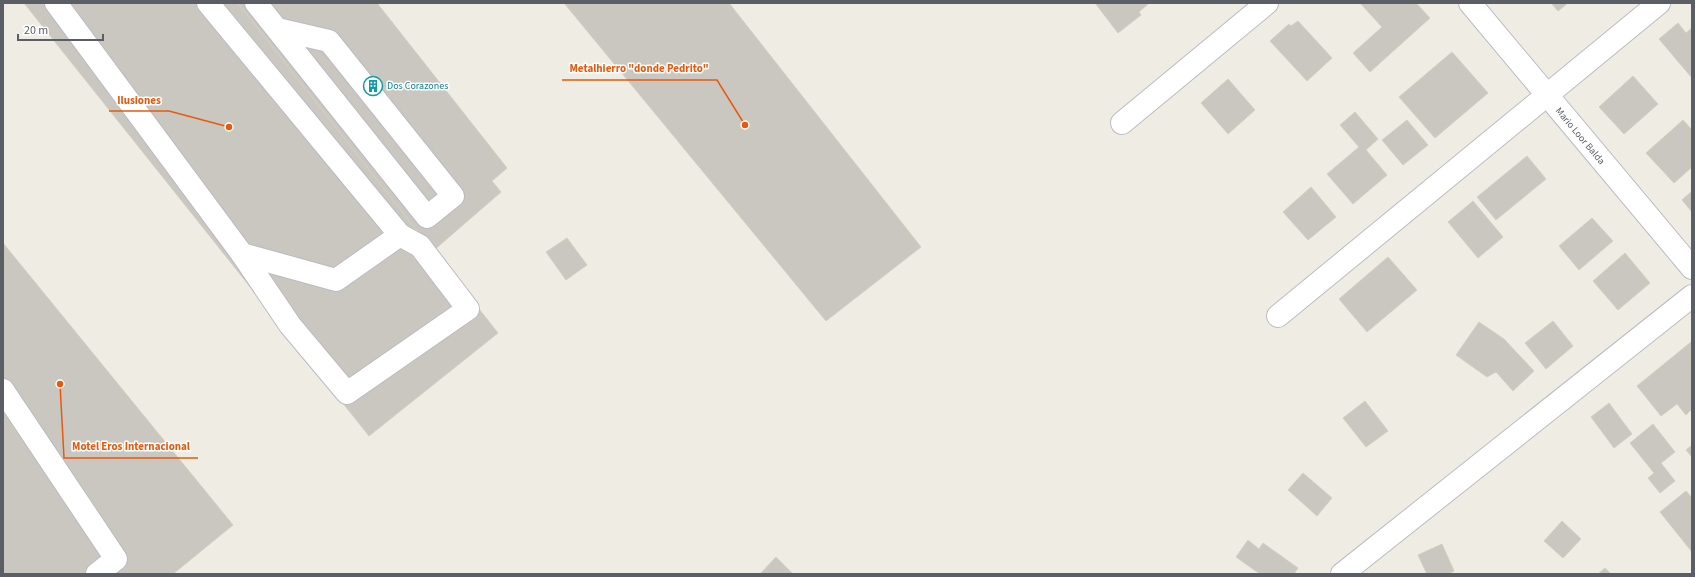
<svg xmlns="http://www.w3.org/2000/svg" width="1695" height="577" font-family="'Source Sans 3',sans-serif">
  <rect width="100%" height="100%" fill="#efede3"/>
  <g fill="#cac7c0" stroke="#d4cfc1">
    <path d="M24,3h214l260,330 -129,103z"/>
    <path d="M238,3h139l130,165 -15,13 9,11 -68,59z"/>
    <path d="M564,3h165l192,244 -95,74z"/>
    <path d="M1095,3h52l1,1 -9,8 2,3 -23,18z"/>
    <path d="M1360,3h56l14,15 -60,54 -17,-19 29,-26z"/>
    <path d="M1551,3h17l-10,8z"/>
    <path d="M1298,21l34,37 -25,23 -37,-40 19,-17 2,2z"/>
    <path d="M1678,23l8,10 6,-5v50l-33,-39z"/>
    <path d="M1452,52l36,41 -53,45 -36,-41z"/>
    <path d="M1633,76l25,28 -34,30 -25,-27z"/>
    <path d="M1228,79l27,31 -27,24 -27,-31z"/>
    <path d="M1355,112l23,27 -12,11 21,25 -34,29 -26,-30 32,-27 -19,-22z"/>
    <path d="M1407,120l21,25 -25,20 -21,-25z"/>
    <path d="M1683,120l9,10v37l-18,16 -28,-30z"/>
    <path d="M1527,156l19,23 -50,41 -19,-23z"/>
    <path d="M1311,187l25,30 -28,23 -25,-28z"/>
    <path d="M1692,191v21l-10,-12z"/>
    <path d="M1473,201l30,36 -25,21 -30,-36z"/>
    <path d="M1592,218l21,23 -34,29 -20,-24z"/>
    <path d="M567,238l20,27 -21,15 -20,-28z"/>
    <path d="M3,243l230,282 -60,49h-170z"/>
    <path d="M1625,253l25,30 -32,27 -25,-29z"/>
    <path d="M1388,257l29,33 -50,42 -28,-33z"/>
    <path d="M1553,321l20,25 -27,23 -21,-26z"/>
    <path d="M1479,322l25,17 30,32 -21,20 -17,-19 -9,5 -31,-22z"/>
    <path d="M1691,342l1,67 -6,6 -9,-11 -16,12 -24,-30z"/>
    <path d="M1365,401l23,30 -22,16 -23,-29z"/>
    <path d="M1609,403l23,31 -18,14 -23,-31z"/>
    <path d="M1653,424l22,28 -14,11 14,18 -15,12 -12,-15 6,-5 -24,-30z"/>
    <path d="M1692,445v12l-6,-7z"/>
    <path d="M1303,473l29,25 -15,18 -29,-26z"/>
    <path d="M1686,491l6,7v54l-32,-40z"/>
    <path d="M1562,521l19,18 -18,19 -19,-17z"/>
    <path d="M1248,540l11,9 4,-6 35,25 -4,6h-34l-24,-17z"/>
    <path d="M1442,544l12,27 -6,3h-21l-9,-19z"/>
    <path d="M776,557l17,17h-33z"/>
    <path d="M1605,568l6,6h-13z"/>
  </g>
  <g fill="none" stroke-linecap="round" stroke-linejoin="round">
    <g stroke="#bbbcc3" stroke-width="24">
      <g id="minor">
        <path d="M56,3l186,251 94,26 64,-45 -192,-232"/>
        <path d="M256,3l171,214 26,-21 -124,-155 -52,-12"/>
        <path d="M1470,3l222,265"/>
        <path d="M1122,123l145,-120"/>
        <path d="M242,254l48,71 57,68 121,-84 -48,-63 -20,-11"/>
        <path d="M1278,316l381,-313"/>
        <path d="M3,390l113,169 -19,15"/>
        <path d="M1342,574l350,-278"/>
      </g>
    </g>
    <use href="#minor" stroke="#fff" stroke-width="22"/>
  </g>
  <defs>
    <g id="building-ring" transform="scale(1)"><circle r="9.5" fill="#fff" stroke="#0f9aa8" stroke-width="1.5"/><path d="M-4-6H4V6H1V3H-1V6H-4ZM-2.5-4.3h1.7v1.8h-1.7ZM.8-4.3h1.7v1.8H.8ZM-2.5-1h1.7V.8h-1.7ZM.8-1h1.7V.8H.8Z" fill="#0f9aa8"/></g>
  </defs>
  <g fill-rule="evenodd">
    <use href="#building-ring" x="373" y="86"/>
  </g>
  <g text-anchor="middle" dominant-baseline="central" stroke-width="3" stroke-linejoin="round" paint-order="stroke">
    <g font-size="10" fill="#0d838f" stroke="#fff" text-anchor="start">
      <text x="387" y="86">Dos Corazones</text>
    </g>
    <g font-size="10" fill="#5b5e65" stroke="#fff">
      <text transform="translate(1580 136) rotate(50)">Mario Loor Balda</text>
    </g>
  </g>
  <path fill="none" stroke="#e8590c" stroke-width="1.5" d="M745 125L717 80H562M229 127L169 111H109M60 384L64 458H198"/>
  <g fill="#e8590c" stroke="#fff" stroke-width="1.5">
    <circle cx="745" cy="125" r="4"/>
    <circle cx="229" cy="127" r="4"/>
    <circle cx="60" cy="384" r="4"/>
  </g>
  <g font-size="11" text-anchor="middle" font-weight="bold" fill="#e8590c" stroke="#fff" stroke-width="3" stroke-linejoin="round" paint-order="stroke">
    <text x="639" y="72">Metalhierro "donde Pedrito"</text>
    <text x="139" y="104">Ilusiones</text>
    <text x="131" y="450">Motel Eros Internacional</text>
  </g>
  <rect width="1695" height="577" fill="none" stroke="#5b5e65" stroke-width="8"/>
  <path d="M18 34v6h85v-6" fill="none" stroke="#5b5e65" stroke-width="2"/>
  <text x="24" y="34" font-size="12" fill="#5b5e65" stroke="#ffffff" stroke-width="3" paint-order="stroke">20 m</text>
</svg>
